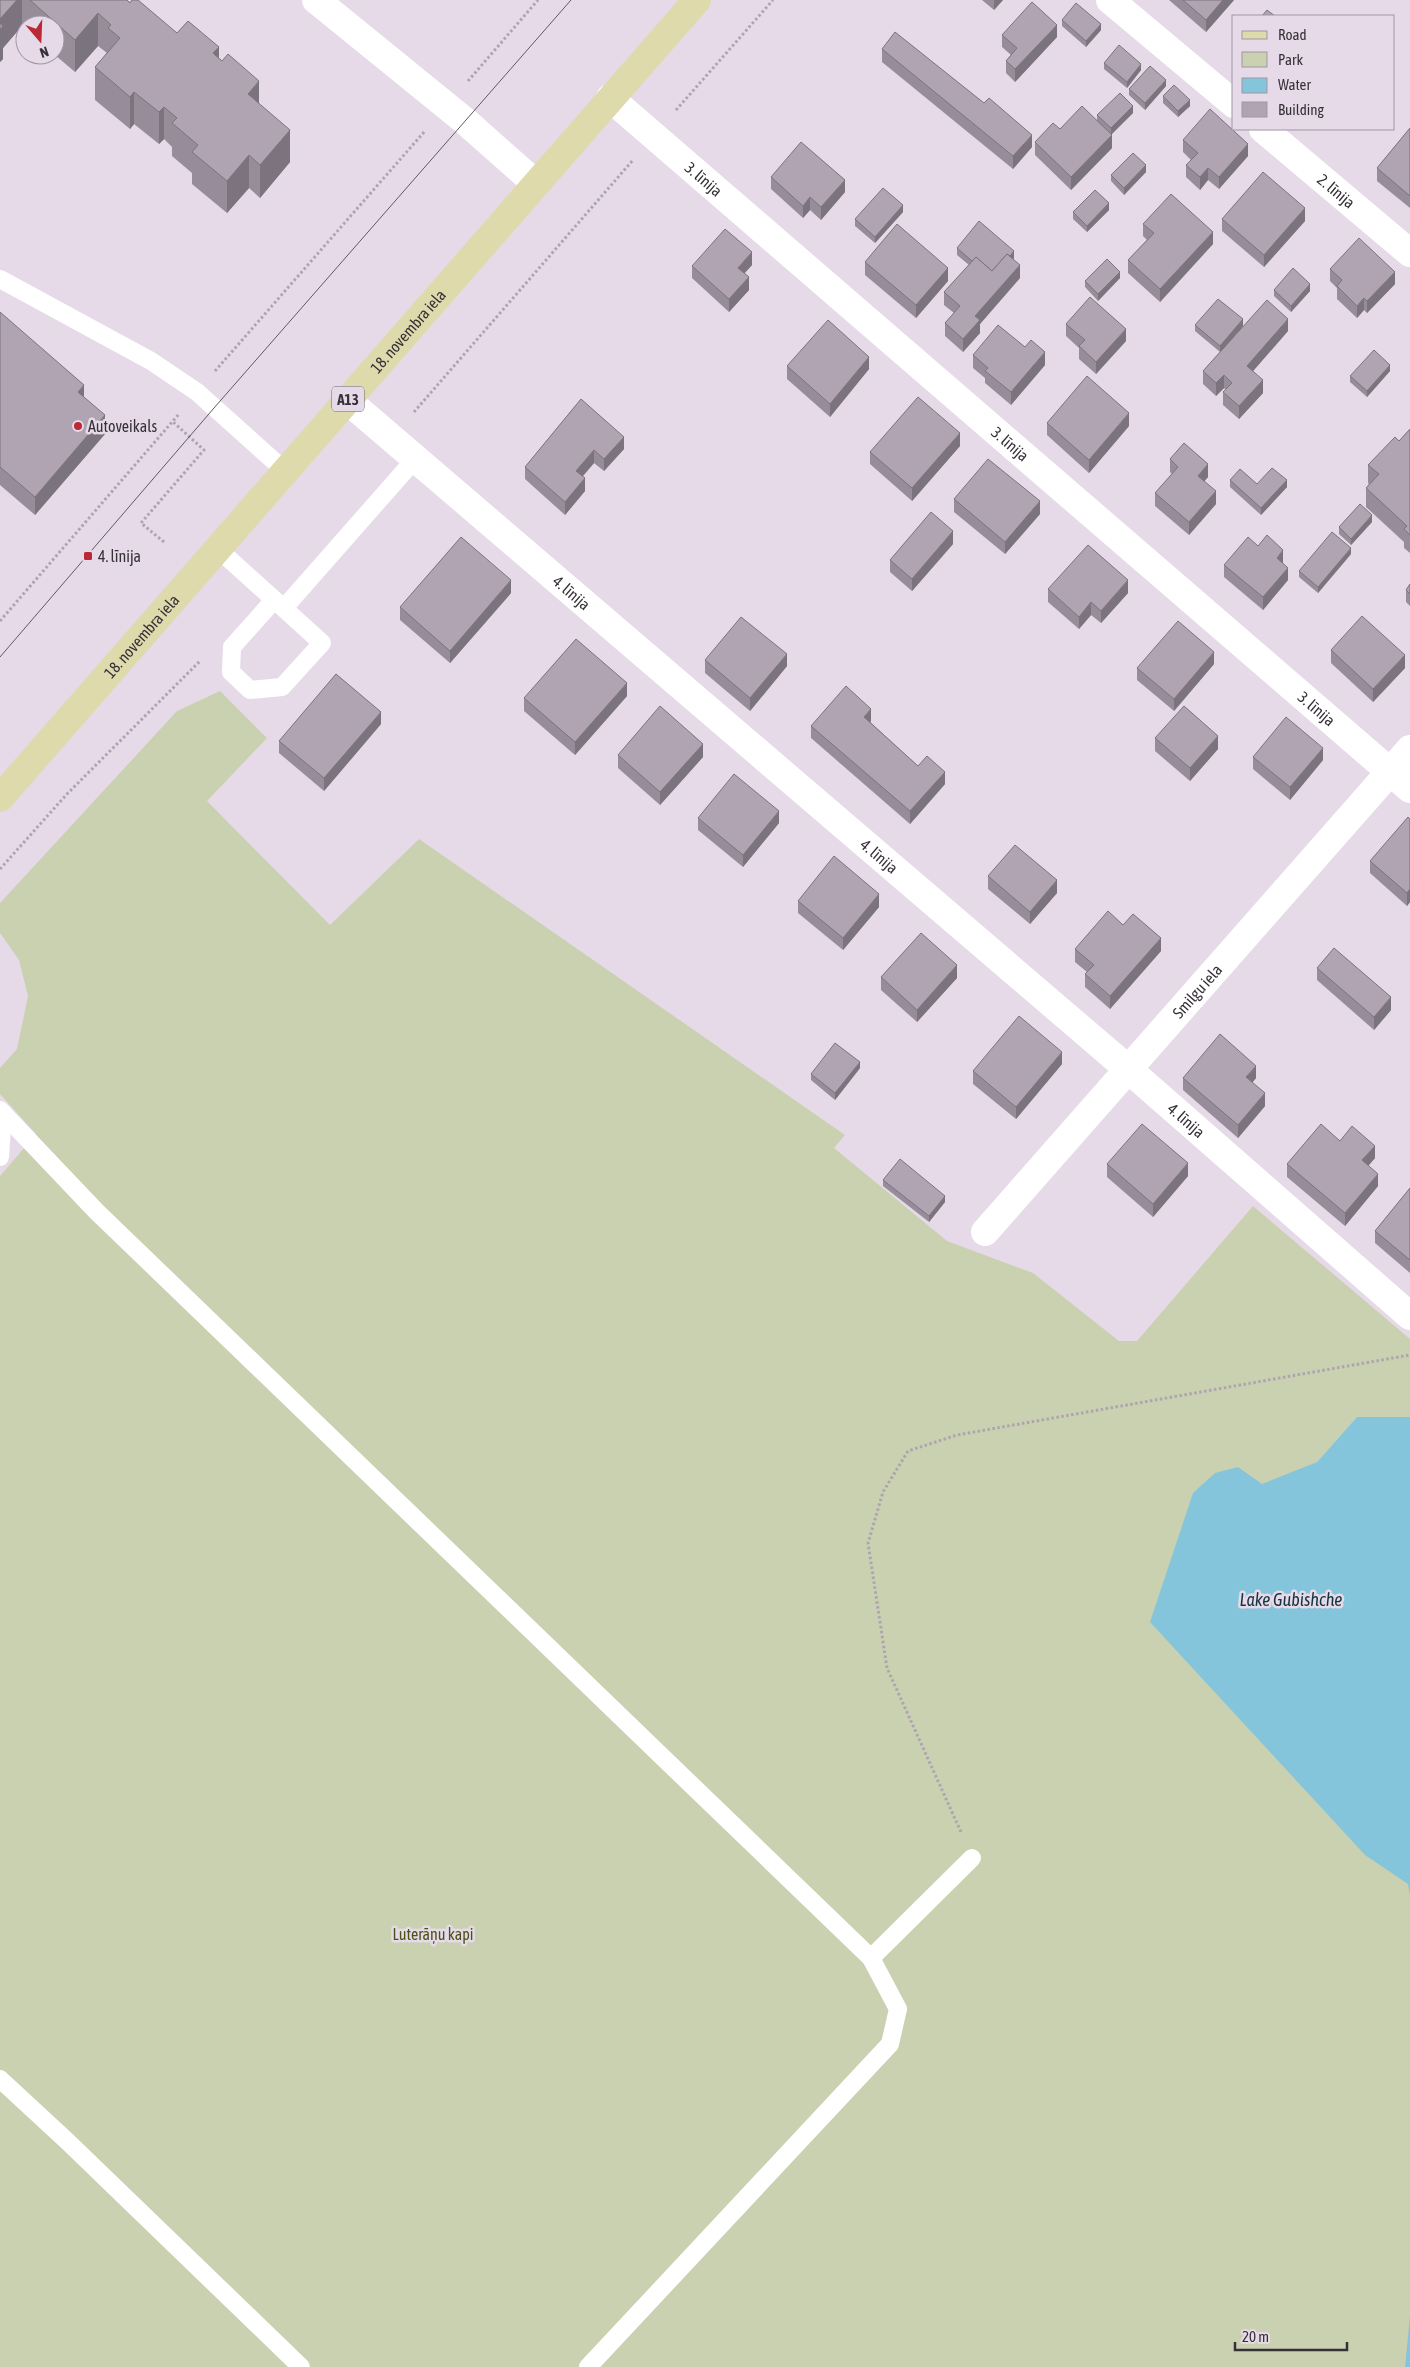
<svg xmlns="http://www.w3.org/2000/svg" width="1410" height="2367" font-family="'Asap Condensed',sans-serif">
  <rect width="100%" height="100%" fill="#e6dae9"/>
  <path fill="#cad1b0" d="M220,691l47,47 -60,63 123,124 89,-86 426,296 -11,13 113,93 86,32 86,68h18l116,-135 157,133v78h-53l-40,45 -18,8 111,415v482h-1410v-1191l36,-42 -36,-40v-26l17,-19 11,-53 -9,-36 -19,-27v-30l177,-192z"/>
  <g fill="#85c5dc">
    <path d="M1357,1417h53v479l-2,-12 -43,-29 -215,-233 43,-129 22,-20 23,-6 24,17 55,-22z"/>
    <path d="M1410,2316v51h-5z"/>
  </g>
  <g fill="none" stroke-linecap="round" stroke-linejoin="round">
    <g stroke="#aea4b0" stroke-width="3" stroke-dasharray="2.5 2.5" stroke-linecap="butt">
      <path d="M468,81l70,-81"/>
      <path d="M676,110l97,-110"/>
      <path d="M215,371l210,-240"/>
      <path d="M414,412l219,-252"/>
      <path d="M164,542l-23,-19 63,-73 -32,-29"/>
      <path d="M0,621l179,-207"/>
      <path d="M0,869l67,-75 134,-134"/>
      <path d="M961,1832l-74,-164 -19,-125 15,-51 25,-41 49,-16 453,-80"/>
    </g>
    <g stroke="#fff" stroke-width="18">
      <path d="M0,279l151,82 46,31 87,78"/>
      <path d="M217,548l105,95 -40,44 -32,3 -19,-18 1,-25 42,-47"/>
      <path d="M284,608l132,-150"/>
      <path d="M0,1110l96,101 775,747"/>
      <path d="M0,1157l3,-44"/>
      <path d="M0,2079l67,62 234,226"/>
      <path d="M588,2367l302,-323 8,-35 -27,-51 101,-100"/>
    </g>
    <g stroke="#fff" stroke-width="28">
      <path d="M316,0l149,121 70,62"/>
      <path d="M1110,0l124,104"/>
      <path id="s1" d="M610,98l800,691"/>
      <path id="s2" d="M1263,129l147,124"/>
      <path id="s3" d="M347,400l781,669 282,247"/>
      <path id="s4" d="M985,1232l425,-483"/>
    </g>
    <path stroke="#dfdaac" stroke-width="28" id="s5" d="M0,798l697,-798"/>
    <path stroke="#5f5961" stroke-width="1" d="M0,657l214,-249 357,-408"/>
  </g>
  <g fill="#978d9a">
    <path d="M0,0h127l50,33 42,25 40,46 31,58 -30,36 -11,-10 -22,25 -35,-29v-11l-20,-17v-9l-8,-8 -5,5 -25,-20 -4,5 -35,-29v-33l12,-14 -9,-7 -23,26 -20,-17v-30h-30v3l-3,-2 -19,22v11l-3,3z"/>
    <path d="M982,0h21l-9,10z"/>
    <path d="M1169,0h65l-28,32z"/>
    <path d="M1062,20l39,10 -15,17 -24,-21z"/>
    <path d="M1002,35l55,2 -42,45 -9,-9v-12l5,-6 -9,-8z"/>
    <path d="M882,49l150,98 -19,22 -131,-107z"/>
    <path d="M1104,63l37,7 -14,18 -23,-19z"/>
    <path d="M1166,86l-21,24 -16,-15v-6z"/>
    <path d="M1163,96l27,10 -12,11 -15,-14z"/>
    <path d="M1133,113l-22,21 1,14 -41,42 -36,-35v-13l25,-13 37,-8v-6z"/>
    <path d="M1410,128v80l-33,-27v-13z"/>
    <path d="M1183,140l65,16 -29,33 -11,-9 -8,10 -14,-13v-12l5,-5 -8,-8z"/>
    <path d="M1146,172l-22,23 -13,-14v-6z"/>
    <path d="M771,177l74,15 -24,28 -11,-10 -7,8 -32,-29z"/>
    <path d="M1109,210l-22,22 -14,-13v-7z"/>
    <path d="M903,212l-28,31 -20,-17v-7z"/>
    <path d="M1222,219l83,2 -41,46 -42,-36z"/>
    <path d="M1143,224l70,20 -53,58 -32,-29v-13l19,-20 -4,-4z"/>
    <path d="M957,248l57,10 -1,1 7,19 -40,46v9l-17,19 -18,-16v-13l9,-10 -10,-8v-13l25,-27 -12,-10z"/>
    <path d="M865,262l83,19 -32,37 -51,-43z"/>
    <path d="M752,265l-8,9 5,16 -20,22 -37,-34v-12z"/>
    <path d="M1330,269l65,15 -28,29 -3,-3 -7,8 -20,-19v-11l-7,-7z"/>
    <path d="M1120,278l-22,23 -13,-14v-6z"/>
    <path d="M1274,290l36,1 -19,21 -17,-16z"/>
    <path d="M0,312l84,86 21,36 -70,81 -35,-30z"/>
    <path d="M1066,324l60,17 -30,33 -17,-15v-11l-13,-12z"/>
    <path d="M1195,325l48,1 -14,16 59,-11 -35,40 10,22 -24,26 -16,-14v-13l3,-2 -2,-2 -8,8 -13,-12v-13l17,-19 -25,-21z"/>
    <path d="M973,355l72,10 -34,40 -26,-22v-5l-12,-10z"/>
    <path d="M787,366l82,3 -39,48 -43,-38z"/>
    <path d="M1390,371l-23,26 -17,-15v-6z"/>
    <path d="M581,399l43,50 -20,22 -10,-8 -11,13 2,15 -20,24 -40,-36v-12z"/>
    <path d="M1047,423l82,3 -40,47 -42,-38z"/>
    <path d="M1410,429v124l-6,-5v-6l-38,-35v-19l3,-4 -1,-1v-18l31,-24z"/>
    <path d="M960,446l-48,55 -42,-37v-12z"/>
    <path d="M1170,459l38,18 -4,4 12,23 -27,31 -34,-29v-13l17,-19 -2,-2z"/>
    <path d="M1230,480l27,4 30,3 -26,28 -31,-28z"/>
    <path d="M954,499l86,15 -35,40 -51,-42z"/>
    <path d="M1372,522l-21,23 -12,-11v-7z"/>
    <path d="M953,544l-41,47 -22,-19v-12z"/>
    <path d="M1258,546l25,16v1l5,17 -25,30 -39,-33v-12z"/>
    <path d="M1351,554l-33,39 -19,-16v-6z"/>
    <path d="M1410,584v22l-4,-4v-12z"/>
    <path d="M1048,589l80,4 -27,30 -10,-8 -12,14 -31,-27z"/>
    <path d="M511,593l-61,70 -50,-43v-13z"/>
    <path d="M1331,650l74,18 -32,34 -42,-39z"/>
    <path d="M705,660l82,6 -37,45 -45,-38z"/>
    <path d="M1214,664l-40,47 -37,-31v-12z"/>
    <path d="M627,696l-52,59 -51,-44v-13z"/>
    <path d="M871,721l-1,1 48,44 27,18 -35,40 -99,-86v-12z"/>
    <path d="M381,724l-57,67 -45,-38v-12z"/>
    <path d="M1155,738l63,11 -28,32 -35,-30z"/>
    <path d="M618,755l85,2 -43,48 -42,-37z"/>
    <path d="M1253,757l70,3 -33,40 -37,-31z"/>
    <path d="M698,818l81,5 -36,44 -45,-37z"/>
    <path d="M1410,819v83l-3,4 -37,-33v-12z"/>
    <path d="M988,876l69,17 -27,31 -42,-35z"/>
    <path d="M798,901l81,6 -36,43 -45,-37z"/>
    <path d="M1123,925l38,26 -51,58 -25,-22v-13l2,-2 -12,-10v-13z"/>
    <path d="M1317,968l74,42 -17,20 -57,-50z"/>
    <path d="M881,977l76,1 -40,44 -36,-32z"/>
    <path d="M1062,1064l-46,55 -43,-35v-13z"/>
    <path d="M860,1068l-25,32 -24,-20v-6z"/>
    <path d="M1183,1078h73l-4,5 13,23 -27,32 -55,-48z"/>
    <path d="M1340,1141l35,17 -7,8 10,20 -33,40 -58,-49v-13z"/>
    <path d="M1107,1164l81,12 -35,41 -46,-40z"/>
    <path d="M883,1180l62,22 -16,20 -46,-36z"/>
    <path d="M1410,1188v85l-35,-30v-12z"/>
  </g>
  <g fill="#7b737d">
    <path d="M17,0h5v26l-19,22v11l-3,3v-43z"/>
    <path d="M994,0h9l-9,10z"/>
    <path d="M1223,0h11l-28,32v-12z"/>
    <path d="M98,13v33l-23,26v-32z"/>
    <path d="M1101,24v6l-15,17v-6z"/>
    <path d="M1057,25v12l-42,45v-13z"/>
    <path d="M219,47v32l-6,-26z"/>
    <path d="M1141,64v6l-14,18v-6z"/>
    <path d="M1166,80v6l-21,24v-7z"/>
    <path d="M259,81v32l-11,-19z"/>
    <path d="M134,92v32l-4,5v-32z"/>
    <path d="M1190,100v6l-12,11v-6z"/>
    <path d="M1133,106v7l-22,22v-7z"/>
    <path d="M164,107v32l-5,5v-32z"/>
    <path d="M290,130v32l-30,36v-33z"/>
    <path d="M1032,135v12l-19,22v-13z"/>
    <path d="M1112,135v13l-41,42v-13z"/>
    <path d="M1248,144v12l-29,33v-12z"/>
    <path d="M249,155v33l-22,25v-32z"/>
    <path d="M1146,165v7l-22,23v-7z"/>
    <path d="M1208,168v12l-8,10v-13z"/>
    <path d="M845,180v12l-24,28v-13z"/>
    <path d="M810,197v13l-7,8v-12z"/>
    <path d="M1109,203v7l-22,22v-6z"/>
    <path d="M903,205v7l-28,31v-6z"/>
    <path d="M1305,208v13l-41,46v-12z"/>
    <path d="M1213,232v12l-53,58v-13z"/>
    <path d="M1014,251v7l-22,26v-6z"/>
    <path d="M752,252v13l-14,15v-12z"/>
    <path d="M1020,265v13l-40,46v9l-17,19v-13l12,-23z"/>
    <path d="M948,268v13l-32,37v-13z"/>
    <path d="M1120,272v6l-22,23v-7z"/>
    <path d="M1395,272v12l-28,29v-12z"/>
    <path d="M749,277v13l-20,22v-13z"/>
    <path d="M1310,284v7l-19,21v-6z"/>
    <path d="M1364,298v12l-7,8v-12z"/>
    <path d="M1243,319v7l-23,27v-7z"/>
    <path d="M1288,319v12l-41,47v-12z"/>
    <path d="M1126,329v12l-30,33v-12z"/>
    <path d="M1045,352v13l-34,40v-13z"/>
    <path d="M869,357v12l-39,48v-13z"/>
    <path d="M1390,365v6l-23,26v-6z"/>
    <path d="M1224,375v13l-8,8v-13z"/>
    <path d="M1263,380v13l-24,26v-13z"/>
    <path d="M84,385v18l-6,-11z"/>
    <path d="M1129,413v13l-40,47v-13z"/>
    <path d="M105,415v19l-70,81v-18z"/>
    <path d="M960,433v13l-48,55v-13z"/>
    <path d="M624,437v12l-20,22v-12z"/>
    <path d="M594,450v13l-18,21v-13z"/>
    <path d="M1208,464v13l-10,12v-13z"/>
    <path d="M585,478v13l-20,24v-13z"/>
    <path d="M1287,480v7l-26,28v-7z"/>
    <path d="M1216,491v13l-27,31v-13z"/>
    <path d="M1040,501v13l-35,40v-12z"/>
    <path d="M1372,515v7l-21,23v-6z"/>
    <path d="M953,531v13l-41,47v-12z"/>
    <path d="M1351,548v6l-33,39v-6z"/>
    <path d="M1283,550v12l-6,8v-12z"/>
    <path d="M1288,568v12l-25,30v-13z"/>
    <path d="M511,580v13l-61,70v-12z"/>
    <path d="M1128,580v13l-27,30v-12z"/>
    <path d="M1091,602v13l-12,14v-12z"/>
    <path d="M1214,652v12l-40,47v-12z"/>
    <path d="M787,654v12l-37,45v-13z"/>
    <path d="M1405,655v13l-32,34v-13z"/>
    <path d="M627,683v13l-52,59v-13z"/>
    <path d="M871,709v12l-7,9v-13z"/>
    <path d="M381,712v12l-57,67v-13z"/>
    <path d="M1218,736v13l-28,32v-13z"/>
    <path d="M703,744v13l-43,48v-13z"/>
    <path d="M1323,748v12l-33,40v-13z"/>
    <path d="M945,772v12l-35,40v-13z"/>
    <path d="M779,811v12l-36,44v-12z"/>
    <path d="M1057,880v13l-27,31v-12z"/>
    <path d="M1410,889v13l-3,4v-13z"/>
    <path d="M879,894v13l-36,43v-12z"/>
    <path d="M1161,938v13l-51,58v-13z"/>
    <path d="M957,965v13l-40,44v-12z"/>
    <path d="M1391,997v13l-17,20v-13z"/>
    <path d="M1062,1052v12l-46,55v-12z"/>
    <path d="M860,1062v6l-25,32v-7z"/>
    <path d="M1256,1066v12l-10,12v-13z"/>
    <path d="M1265,1093v13l-27,32v-13z"/>
    <path d="M1375,1146v12l-13,15v-13z"/>
    <path d="M1188,1163v13l-35,41v-13z"/>
    <path d="M1378,1174v12l-33,40v-13z"/>
    <path d="M945,1196v6l-16,20v-6z"/>
  </g>
  <g fill="#b0a4b3" stroke="#7b737d">
    <path d="M0,0h17l-17,19z"/>
    <path d="M30,0h97l3,3 2,-3h6l39,33 11,-12 31,26 -6,6 9,8 6,-7 31,27 -11,13 42,36 -30,35 -11,-10 -22,26 -35,-29 6,-7 -26,-22 5,-5 -13,-11 -5,5 -25,-20 -4,5 -35,-30 25,-29 -12,-10 3,-3 -13,-12 -23,27z"/>
    <path d="M1183,0h40l-17,20z"/>
    <path d="M1032,2l25,23 -42,44 -9,-8 11,-13 -15,-13z"/>
    <path d="M1076,3l25,21 -15,17 -24,-21z"/>
    <path d="M1267,10l8,6h-13z"/>
    <path d="M0,23l3,3 -3,4z"/>
    <path d="M895,32l89,71 5,-5 43,37 -19,21 -131,-107z"/>
    <path d="M1119,45l22,19 -14,18 -23,-19z"/>
    <path d="M1150,66l16,14 -21,23 -16,-14z"/>
    <path d="M1174,85l16,15 -12,11 -15,-15z"/>
    <path d="M1120,93l13,13 -22,22 -14,-13z"/>
    <path d="M1082,106l30,29 -41,42 -36,-35 18,-19 7,6z"/>
    <path d="M1210,109l38,35 -29,33 -11,-9 -8,9 -14,-12 12,-12 -15,-13z"/>
    <path d="M1410,128v68l-33,-28z"/>
    <path d="M801,142l44,38 -24,27 -11,-10 -7,9 -32,-29z"/>
    <path d="M1133,153l13,12 -22,23 -13,-13z"/>
    <path d="M1263,172l42,36 -41,47 -42,-36z"/>
    <path d="M883,188l20,17 -28,32 -20,-18z"/>
    <path d="M1095,190l14,13 -22,23 -14,-14z"/>
    <path d="M1171,194l42,38 -53,57 -32,-29 26,-27 -11,-9z"/>
    <path d="M979,221l35,30 -4,5 -3,-2 -15,17 -16,-14 -4,4 -15,-13z"/>
    <path d="M897,224l51,44 -32,37 -51,-43z"/>
    <path d="M725,229l27,23 -14,16 11,9 -20,22 -37,-33z"/>
    <path d="M1359,238l36,34 -28,29 -3,-3 -7,8 -20,-20 5,-6 -12,-11z"/>
    <path d="M1007,254l13,11 -45,51 5,4 -17,19 -18,-16 15,-17 -16,-14 32,-35 16,14z"/>
    <path d="M1107,259l13,13 -22,22 -13,-13z"/>
    <path d="M1293,268l17,16 -19,22 -17,-16z"/>
    <path d="M1090,297l36,32 -30,33 -17,-16 6,-6 -19,-16z"/>
    <path d="M1218,299l25,20 -23,27 -25,-21z"/>
    <path d="M1267,300l21,19 -41,47 16,14 -24,26 -16,-14 9,-9 -8,-8 -8,8 -13,-12z"/>
    <path d="M0,312l84,73 -6,7 27,23 -70,82 -35,-30z"/>
    <path d="M828,320l41,37 -39,47 -43,-38z"/>
    <path d="M998,325l27,22 6,-7 14,12 -34,40 -26,-21 3,-3 -15,-13z"/>
    <path d="M1374,350l16,15 -23,26 -17,-15z"/>
    <path d="M1087,376l42,37 -40,47 -42,-37z"/>
    <path d="M918,397l42,36 -48,55 -42,-36z"/>
    <path d="M581,399l43,38 -20,22 -10,-9 -18,21 9,7 -20,24 -40,-35z"/>
    <path d="M1410,429v106l-6,-6 3,-3 -41,-38 13,-14 -11,-9 27,-28 4,4z"/>
    <path d="M1184,443l24,21 -10,12 18,15 -27,31 -34,-29 23,-26 -8,-8z"/>
    <path d="M988,459l52,42 -35,41 -51,-43z"/>
    <path d="M1272,468l15,12 -26,28 -31,-28 10,-11 17,15z"/>
    <path d="M1360,504l12,11 -21,24 -12,-12z"/>
    <path d="M931,512l22,19 -41,48 -22,-19z"/>
    <path d="M1332,532l19,16 -33,39 -19,-16z"/>
    <path d="M1267,535l16,15 -6,8 11,10 -25,29 -39,-32 24,-28 10,9z"/>
    <path d="M461,537l50,43 -61,71 -50,-44z"/>
    <path d="M1088,545l40,35 -27,31 -10,-9 -12,15 -31,-28z"/>
    <path d="M1410,584v10l-4,-4z"/>
    <path d="M1362,616l43,39 -32,34 -42,-39z"/>
    <path d="M741,617l46,37 -37,44 -45,-38z"/>
    <path d="M1178,621l36,31 -40,47 -37,-31z"/>
    <path d="M576,639l51,44 -52,59 -51,-44z"/>
    <path d="M336,674l45,38 -57,66 -45,-37z"/>
    <path d="M846,686l25,23 -7,8 54,49 9,-10 18,16 -35,39 -99,-85z"/>
    <path d="M660,706l43,38 -43,48 -42,-37z"/>
    <path d="M1184,706l34,30 -28,32 -35,-30z"/>
    <path d="M1286,717l37,31 -33,39 -37,-30z"/>
    <path d="M734,774l45,37 -36,44 -45,-37z"/>
    <path d="M1408,817l2,2v70l-3,4 -37,-32z"/>
    <path d="M1015,845l42,35 -27,32 -42,-36z"/>
    <path d="M834,856l45,38 -36,44 -45,-37z"/>
    <path d="M1108,911l15,14 10,-11 28,24 -51,58 -25,-22 9,-9 -19,-16z"/>
    <path d="M921,933l36,32 -40,45 -36,-33z"/>
    <path d="M1334,948l57,49 -17,20 -57,-49z"/>
    <path d="M1019,1016l43,36 -46,55 -43,-36z"/>
    <path d="M1220,1034l36,32 -10,11 19,16 -27,32 -55,-47z"/>
    <path d="M835,1043l25,19 -25,31 -24,-19z"/>
    <path d="M1142,1124l46,39 -35,41 -46,-40z"/>
    <path d="M1321,1124l19,17 12,-15 23,20 -13,14 16,14 -33,39 -58,-49z"/>
    <path d="M900,1159l45,37 -16,20 -46,-36z"/>
    <path d="M1410,1188v72l-35,-29z"/>
  </g>
  <g fill="#ba2935" stroke="#e6dae9" stroke-width="2">
    <circle cx="78" cy="426" r="5"/>
    <rect x="83" y="551" width="10" height="10" rx="2.5"/>
  </g>
  <g text-anchor="middle" dominant-baseline="central" stroke-width="5" stroke-linejoin="round" paint-order="stroke">
    <rect fill="#e6dae9" stroke="#6b646c" stroke-width="1" x="332" y="386.5" width="32" height="25" rx="4"/>
    <g font-size="15" font-weight="bold" fill="#363137">
      <text x="348" y="399">A13</text>
    </g>
    <g font-size="16" fill="#363137" stroke="#e6dae9">
      <text stroke="none"><textPath href="#s1" startOffset="124">3. līnija</textPath></text>
      <text stroke="none"><textPath href="#s2" startOffset="96">2. līnija</textPath></text>
      <text stroke="none"><textPath href="#s5" startOffset="620">18. novembra iela</textPath></text>
      <text stroke="none"><textPath href="#s1" startOffset="529">3. līnija</textPath></text>
      <text stroke="none"><textPath href="#s3" startOffset="296">4. līnija</textPath></text>
      <text stroke="none"><textPath href="#s5" startOffset="215">18. novembra iela</textPath></text>
      <text stroke="none"><textPath href="#s1" startOffset="934">3. līnija</textPath></text>
      <text stroke="none"><textPath href="#s3" startOffset="701">4. līnija</textPath></text>
      <text stroke="none"><textPath href="#s4" startOffset="321">Smilgu iela</textPath></text>
      <text stroke="none"><textPath href="#s3" startOffset="1106">4. līnija</textPath></text>
    </g>
    <g font-size="16" fill="#363137" stroke="#e6dae9" text-anchor="start">
      <text x="88" y="426">Autoveikals</text>
      <text x="98" y="556">4. līnija</text>
    </g>
    <g font-size="16" fill="#4a5216" stroke="#e6dae9">
      <text x="433" y="1934">Luterāņu kapi</text>
    </g>
    <g font-size="18" font-style="italic" fill="#15343f" stroke="#e6dae9">
      <text x="1291" y="1599">Lake Gubishche</text>
    </g>
  </g>
  <rect x="1232" y="15" width="162" height="115" fill="#e6dae9" stroke="#a096a2"/>
  <rect x="1242" y="31" width="25" height="8" fill="#dfdaac" stroke="#a096a2"/>
  <text x="1278" y="40" font-size="15" fill="#363137">Road</text>
  <rect x="1242" y="52" width="25" height="15" fill="#cad1b0" stroke="#a096a2"/>
  <text x="1278" y="65" font-size="15" fill="#363137">Park</text>
  <rect x="1242" y="78" width="25" height="15" fill="#85c5dc" stroke="#a096a2"/>
  <text x="1278" y="90" font-size="15" fill="#363137">Water</text>
  <rect x="1242" y="102" width="25" height="15" fill="#b0a4b3" stroke="#a096a2"/>
  <text x="1278" y="115" font-size="15" fill="#363137">Building</text>
  <g transform="translate(40 40) rotate(161)"><circle r="24" fill="#e6dae9" stroke="#a096a2"/>
  <path d="M0-4L9 19L0 12L-9 19Z" fill="#ba2935"/>
  <text y="-8" font-size="14" font-weight="bold" text-anchor="middle" fill="#363137">N</text>
  </g>
  <path d="M1235 2342v8h112v-8" fill="none" stroke="#363137" stroke-width="2.5"/>
  <text x="1242" y="2342" font-size="15" fill="#363137" stroke="#e6dae9" stroke-width="4" paint-order="stroke">20 m</text>
</svg>
